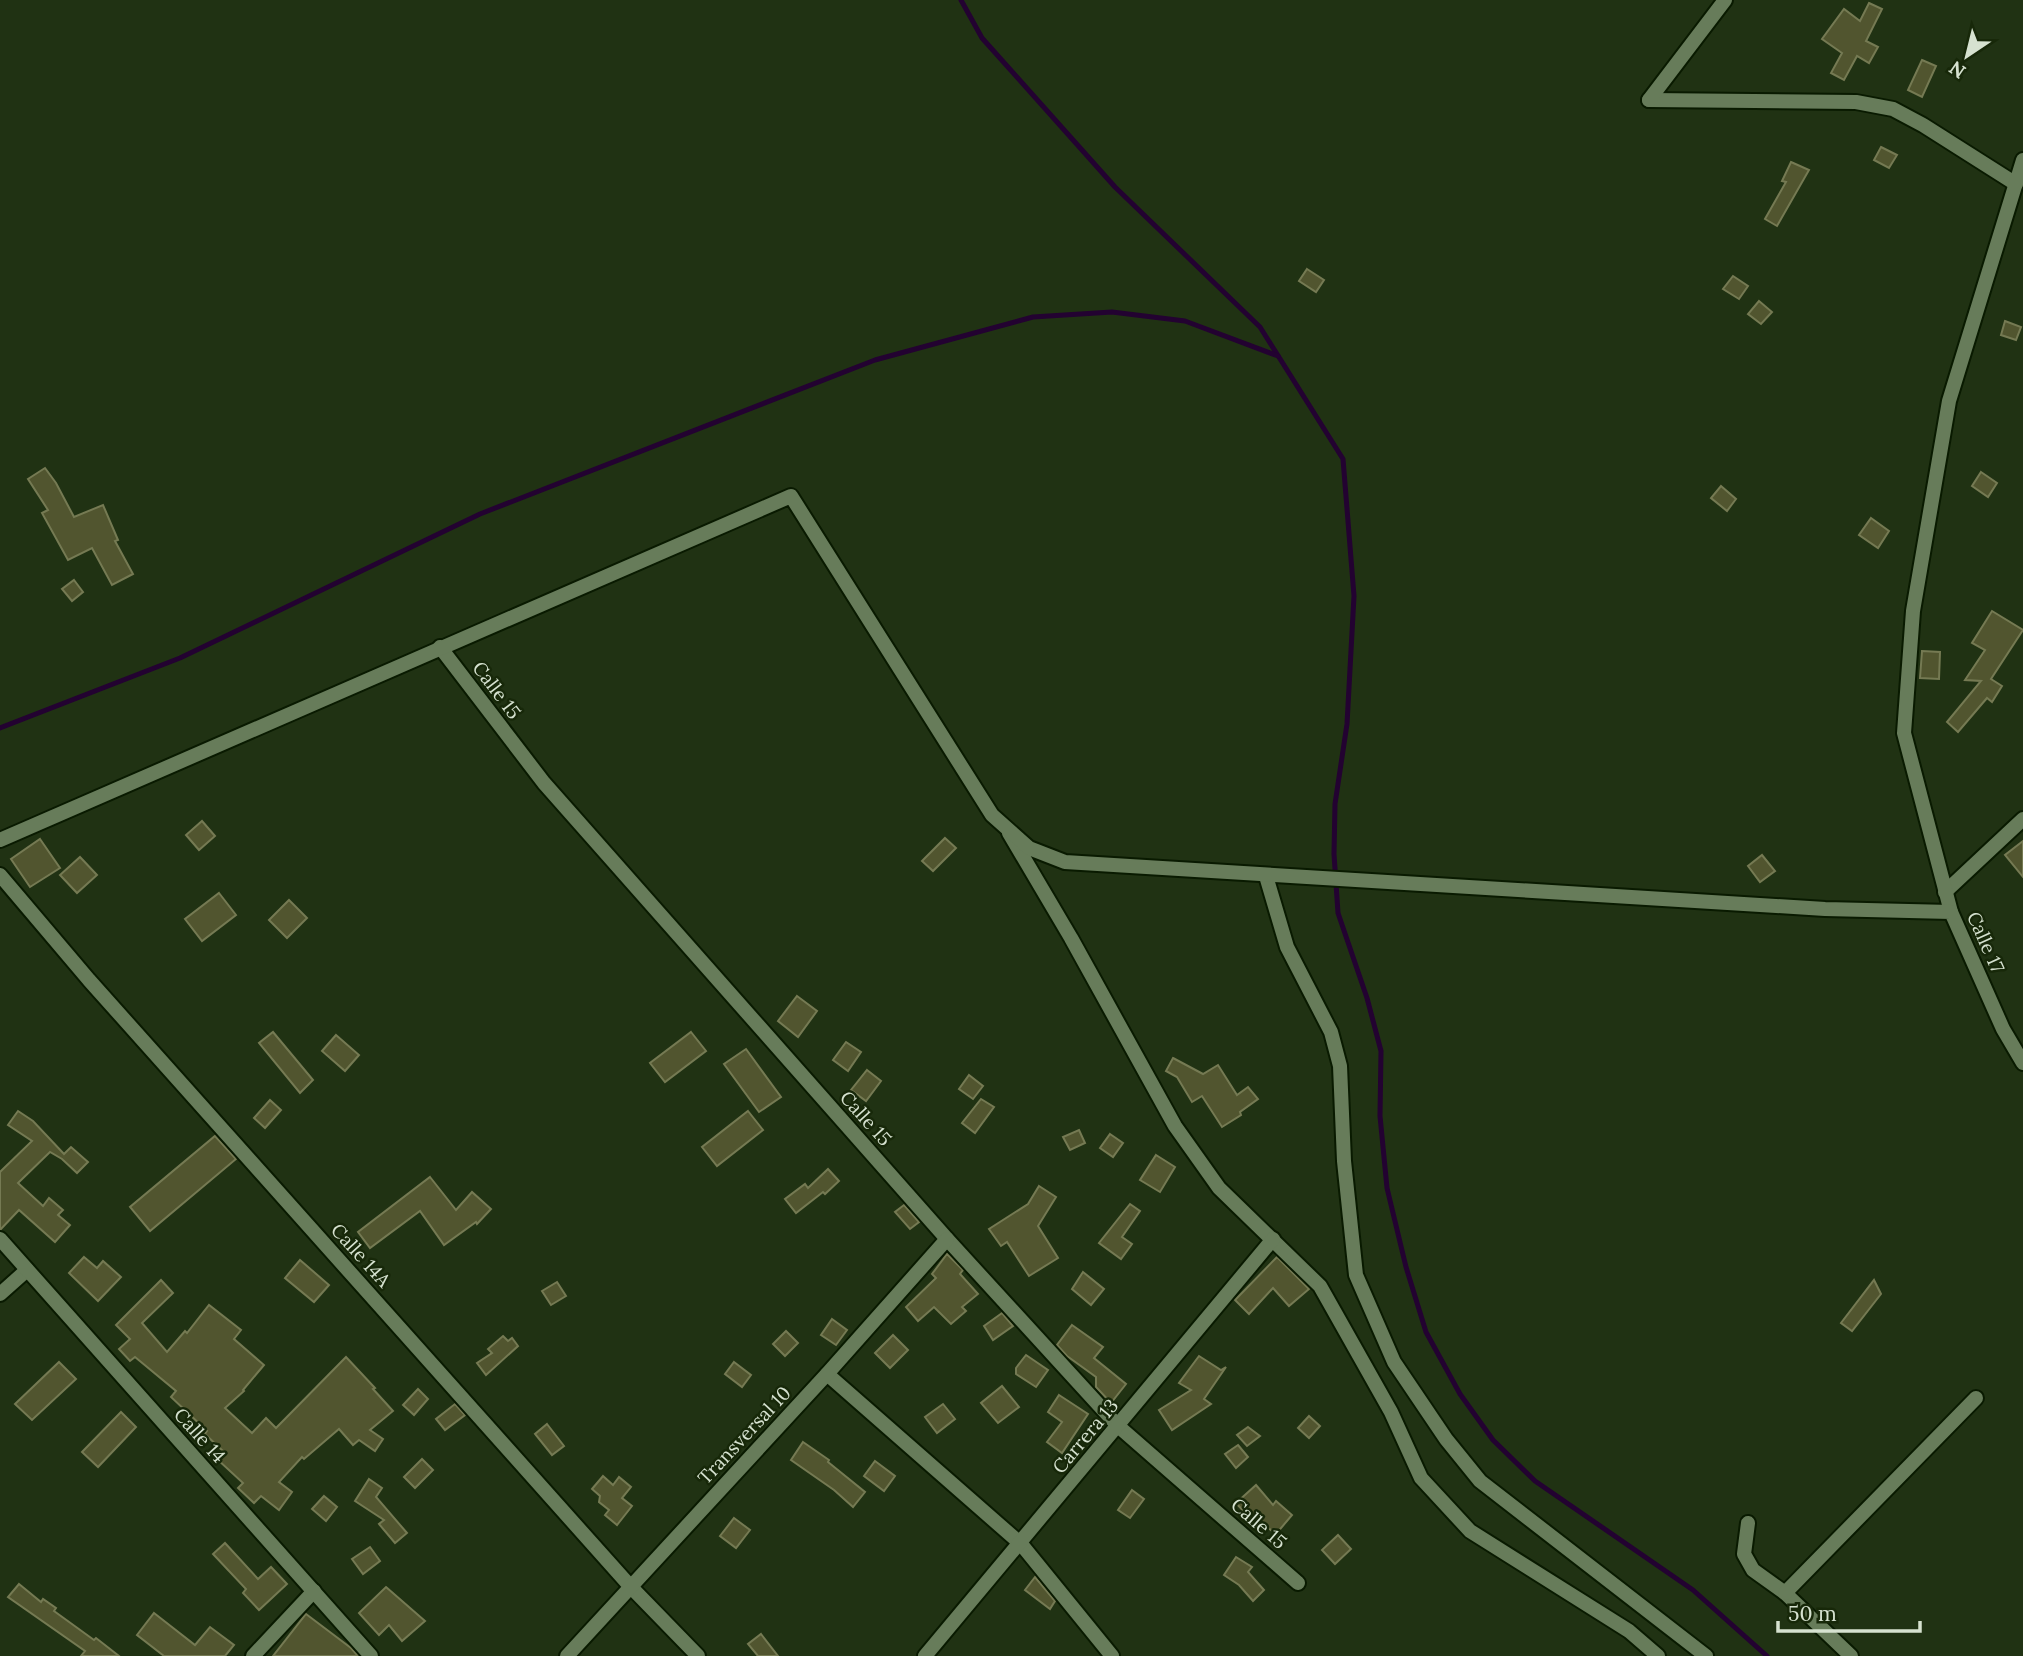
<svg xmlns="http://www.w3.org/2000/svg" width="2023" height="1656" viewBox="0 0 2023 1656" font-family="Lora,serif">
<style>
.lines{fill:none;stroke-linecap:round;stroke-linejoin:round}
.stream{stroke:#230231;stroke-width:5}
.building{fill:#51552f;stroke:#757a53;stroke-width:2}
.minor-casing{stroke:#091a00;stroke-width:18}
.tertiary-casing{stroke:#091a00;stroke-width:18}
.minor{stroke:#677c5a;stroke-width:14}
.tertiary{stroke:#677c5a;stroke-width:14}
.labels{text-anchor:middle;stroke-width:5;stroke-linejoin:round;paint-order:stroke}
.street-label{font-size:19px;fill:#d6e2d0;stroke:#172809}
</style>
<rect width="100%" height="100%" fill="#203213"/>
<g class="lines">
<!-- stream -->
<g class="stream">
<polyline points="961,0 982,38 1115,187 1260,327 1343,459 1354,596 1347,724 1335,804 1334,854 1338,913 1367,998 1381,1051 1380,1116 1387,1188 1406,1267 1426,1332 1460,1394 1493,1440 1535,1481 1693,1590 1767,1656"/>
<polyline points="0,728 180,658 480,514 875,360 1033,317 1112,312 1185,321 1278,356"/>
</g>
</g>
<!-- building -->
<g class="building">
<polygon points="1869,3 1882,9 1866,41 1878,47 1869,63 1857,56 1844,80 1831,73 1842,53 1822,39 1844,9 1860,21"/>
<polygon points="1922,60 1936,66 1922,97 1908,90"/>
<polygon points="1881,147 1897,155 1889,168 1874,160"/>
<polygon points="1791,162 1809,170 1777,226 1765,219 1786,182 1782,181"/>
<polygon points="1307,269 1324,280 1316,292 1299,281"/>
<polygon points="1733,276 1748,286 1739,299 1723,289"/>
<polygon points="1759,301 1772,312 1761,324 1748,314"/>
<polygon points="2005,321 2021,327 2016,340 2001,335"/>
<polygon points="45,468 56,483 74,517 103,505 118,540 115,541 133,574 112,585 92,548 68,560 42,513 48,510 28,479"/>
<polygon points="1981,472 1997,483 1988,497 1972,486"/>
<polygon points="1721,486 1736,499 1727,511 1711,498"/>
<polygon points="1871,518 1889,531 1878,548 1859,535"/>
<polygon points="74,580 83,592 72,601 62,589"/>
<polygon points="1992,611 2023,630 1991,679 2002,686 1992,702 1987,698 1958,732 1947,722 1981,681 1965,680 1985,650 1972,643"/>
<polygon points="1922,651 1940,652 1939,679 1920,678"/>
<polygon points="202,821 215,836 199,850 186,835"/>
<polygon points="945,838 956,848 933,871 922,861"/>
<polygon points="40,839 60,868 30,887 11,859"/>
<polygon points="2023,841 2023,877 2005,855"/>
<polygon points="1762,855 1775,871 1760,882 1748,866"/>
<polygon points="80,857 97,875 77,893 60,875"/>
<polygon points="219,893 236,915 202,941 185,919"/>
<polygon points="289,900 307,918 287,938 269,920"/>
<polygon points="797,996 817,1011 798,1037 778,1021"/>
<polygon points="273,1032 313,1080 300,1093 259,1043"/>
<polygon points="691,1032 706,1051 665,1082 650,1063"/>
<polygon points="336,1035 359,1055 345,1071 322,1051"/>
<polygon points="846,1042 861,1052 848,1071 833,1060"/>
<polygon points="746,1049 781,1097 759,1112 724,1064"/>
<polygon points="1173,1058 1203,1074 1218,1065 1237,1095 1248,1087 1258,1099 1240,1112 1241,1115 1222,1127 1202,1096 1192,1102 1177,1077 1166,1071"/>
<polygon points="867,1070 881,1081 866,1101 851,1090"/>
<polygon points="969,1075 983,1086 973,1099 959,1089"/>
<polygon points="981,1099 994,1107 975,1133 962,1123"/>
<polygon points="270,1100 281,1110 265,1128 254,1118"/>
<polygon points="18,1111 33,1121 64,1154 71,1147 88,1162 77,1173 62,1159 50,1152 18,1183 43,1206 49,1198 63,1210 58,1215 70,1225 55,1242 19,1210 0,1230 0,1172 32,1141 8,1125"/>
<polygon points="748,1111 763,1130 717,1166 702,1147"/>
<polygon points="1079,1130 1085,1143 1070,1150 1063,1137"/>
<polygon points="1110,1134 1123,1143 1113,1157 1100,1148"/>
<polygon points="215,1136 236,1159 150,1231 130,1207"/>
<polygon points="1156,1155 1175,1167 1160,1192 1140,1180"/>
<polygon points="828,1169 839,1181 825,1194 823,1192 796,1213 785,1199 805,1184 808,1188"/>
<polygon points="430,1177 456,1210 472,1192 491,1209 477,1224 476,1222 444,1245 420,1211 370,1248 358,1232"/>
<polygon points="1039,1186 1056,1197 1038,1226 1058,1258 1029,1276 1007,1242 1001,1246 989,1229 1028,1204"/>
<polygon points="1130,1204 1140,1211 1122,1237 1132,1244 1121,1259 1099,1243"/>
<polygon points="904,1205 919,1222 910,1229 895,1212"/>
<polygon points="947,1254 963,1270 960,1274 978,1294 962,1307 966,1311 951,1324 934,1307 918,1321 906,1307 936,1278 932,1274"/>
<polygon points="84,1257 97,1268 103,1261 121,1277 98,1301 69,1273"/>
<polygon points="1277,1257 1309,1289 1289,1306 1273,1288 1249,1314 1235,1300"/>
<polygon points="300,1260 329,1285 314,1302 285,1278"/>
<polygon points="1083,1272 1104,1289 1091,1305 1072,1289"/>
<polygon points="161,1280 173,1293 142,1323 167,1352 185,1331 187,1333 209,1305 241,1330 234,1339 264,1365 243,1390 244,1391 225,1408 252,1433 266,1418 276,1428 346,1357 375,1388 373,1389 393,1411 370,1430 383,1439 375,1451 359,1440 353,1445 339,1429 304,1459 302,1457 279,1482 292,1492 279,1510 261,1496 254,1503 238,1488 243,1483 217,1459 224,1452 205,1434 207,1431 171,1397 176,1391 135,1357 130,1361 119,1349 130,1339 116,1325"/>
<polygon points="1874,1280 1881,1294 1852,1331 1841,1323"/>
<polygon points="557,1282 566,1296 551,1305 542,1291"/>
<polygon points="1002,1313 1013,1326 993,1340 984,1326"/>
<polygon points="832,1319 847,1330 836,1345 821,1335"/>
<polygon points="1072,1325 1103,1347 1094,1358 1126,1384 1111,1403 1096,1387 1096,1377 1067,1356 1057,1345"/>
<polygon points="786,1331 798,1343 785,1356 773,1344"/>
<polygon points="893,1335 908,1350 890,1368 875,1353"/>
<polygon points="503,1336 508,1341 512,1338 518,1346 486,1375 477,1363 492,1353 488,1349"/>
<polygon points="1026,1355 1048,1370 1036,1387 1016,1374 1016,1368"/>
<polygon points="1199,1356 1221,1370 1226,1367 1204,1399 1211,1404 1172,1430 1159,1410 1191,1390 1179,1383"/>
<polygon points="59,1362 76,1379 32,1420 15,1404"/>
<polygon points="734,1362 751,1375 742,1387 725,1374"/>
<polygon points="1002,1386 1019,1407 998,1423 981,1403"/>
<polygon points="418,1389 428,1399 414,1415 403,1405"/>
<polygon points="1059,1395 1088,1414 1062,1453 1047,1442 1062,1422 1048,1412"/>
<polygon points="455,1404 465,1415 445,1430 436,1419"/>
<polygon points="943,1404 955,1419 937,1433 925,1417"/>
<polygon points="121,1412 136,1427 98,1467 82,1452"/>
<polygon points="1309,1416 1320,1426 1309,1438 1298,1428"/>
<polygon points="547,1424 564,1446 552,1455 535,1434"/>
<polygon points="1248,1427 1260,1436 1247,1446 1237,1435"/>
<polygon points="803,1442 829,1460 828,1462 865,1492 853,1507 834,1490 791,1460"/>
<polygon points="1238,1445 1248,1457 1236,1468 1225,1454"/>
<polygon points="422,1459 433,1470 415,1488 404,1477"/>
<polygon points="875,1461 895,1476 884,1491 864,1476"/>
<polygon points="603,1476 613,1485 619,1477 631,1487 622,1498 632,1506 617,1525 605,1515 609,1510 599,1502 600,1496 592,1489"/>
<polygon points="369,1479 382,1488 376,1497 407,1533 395,1543 379,1524 384,1520 355,1501"/>
<polygon points="1256,1485 1273,1505 1276,1501 1292,1515 1276,1534 1249,1513 1247,1515 1236,1503"/>
<polygon points="1132,1490 1144,1499 1130,1518 1118,1510"/>
<polygon points="324,1496 337,1507 326,1521 312,1509"/>
<polygon points="734,1518 750,1530 736,1548 720,1536"/>
<polygon points="1338,1535 1351,1549 1335,1564 1322,1550"/>
<polygon points="225,1543 258,1579 271,1567 287,1584 259,1610 243,1593 246,1589 213,1554"/>
<polygon points="370,1547 380,1561 363,1574 352,1559"/>
<polygon points="1236,1557 1252,1567 1248,1572 1264,1590 1253,1601 1239,1585 1224,1575"/>
<polygon points="1035,1577 1055,1601 1050,1609 1025,1590"/>
<polygon points="19,1584 41,1602 43,1599 56,1608 54,1611 94,1640 96,1638 119,1656 81,1656 85,1651 8,1597"/>
<polygon points="386,1587 425,1621 402,1641 389,1625 379,1635 359,1613"/>
<polygon points="154,1613 195,1645 210,1627 234,1645 225,1656 164,1656 137,1635"/>
<polygon points="306,1614 351,1648 358,1656 273,1656"/>
<polygon points="761,1634 778,1656 758,1656 748,1644"/>
</g>
<g class="lines">
<defs>
<g id="minor">
<polyline points="1649,100 1856,102 1893,109 1923,125 2016,184"/>
<polyline points="1649,100 1725,0"/>
<polyline points="440,647 544,783 947,1239 1118,1426 1298,1583"/>
<polyline points="1009,833 1071,938 1175,1126 1219,1188 1320,1286 1391,1412 1421,1478 1470,1531 1629,1631 1658,1656"/>
<polyline points="0,875 89,980 630,1586 698,1656"/>
<polyline points="1266,876 1287,947 1331,1032 1340,1066 1344,1161 1356,1275 1394,1362 1446,1439 1480,1481 1706,1656"/>
<polyline points="1945,892 2023,819"/>
<polyline points="1951,912 1904,733 1913,611 1949,401 2023,160"/>
<polyline points="0,1294 27,1270"/>
<polyline points="827,1374 1021,1544 1112,1656"/>
<polyline points="1748,1523 1744,1554 1753,1570 1785,1593 1851,1656"/>
<polyline points="1785,1593 1976,1398"/>
<polyline points="253,1656 314,1591"/>
<polyline points="567,1656 827,1374 947,1239"/>
<polyline points="925,1656 1273,1239"/>
</g>
<g id="tertiary">
<polyline points="0,840 791,496 992,815 1029,848 1065,862 1825,909 1951,912 2003,1029 2023,1063"/>
<polyline points="0,1239 371,1656"/>
</g>
</defs>
<!-- minor casing -->
<use href="#minor" class="minor-casing"/>
<!-- tertiary casing -->
<use href="#tertiary" class="tertiary-casing"/>
<!-- minor -->
<use href="#minor" class="minor"/>
<!-- tertiary -->
<use href="#tertiary" class="tertiary"/>
</g>
<g class="labels">
<!-- street labels -->
<g class="street-label">
<text transform="translate(497 690) rotate(53)" y="7">Calle 15</text>
<text transform="translate(1986 942) rotate(66)" y="7">Calle 17</text>
<text transform="translate(866 1118) rotate(48)" y="7">Calle 15</text>
<text transform="translate(361 1255) rotate(48)" y="7">Calle 14A</text>
<text transform="translate(200 1435) rotate(48)" y="7">Calle 14</text>
<text transform="translate(744 1435) rotate(-47)" y="7">Transversal 10</text>
<text transform="translate(1085 1436) rotate(-50)" y="7">Carrera 13</text>
<text transform="translate(1259 1523) rotate(41)" y="7">Calle 15</text>
</g>
</g>
<!-- north arrow -->
<g transform="translate(1967 56) rotate(215)" stroke="#172809" stroke-width="5" paint-order="stroke">
<path d="M0-5L12 26L0 18L-12 26Z" fill="#d6e2d0"/>
<text y="-10" font-size="19" font-weight="bold" text-anchor="middle" fill="#d6e2d0">N</text>
</g>
<!-- scale -->
<path d="M1778 1621v10h142v-10" fill="none" stroke="#d6e2d0" stroke-width="3.5"/>
<text x="1788" y="1621" font-size="21" fill="#d6e2d0" stroke="#172809" stroke-width="5" paint-order="stroke">50 m</text>
</svg>
